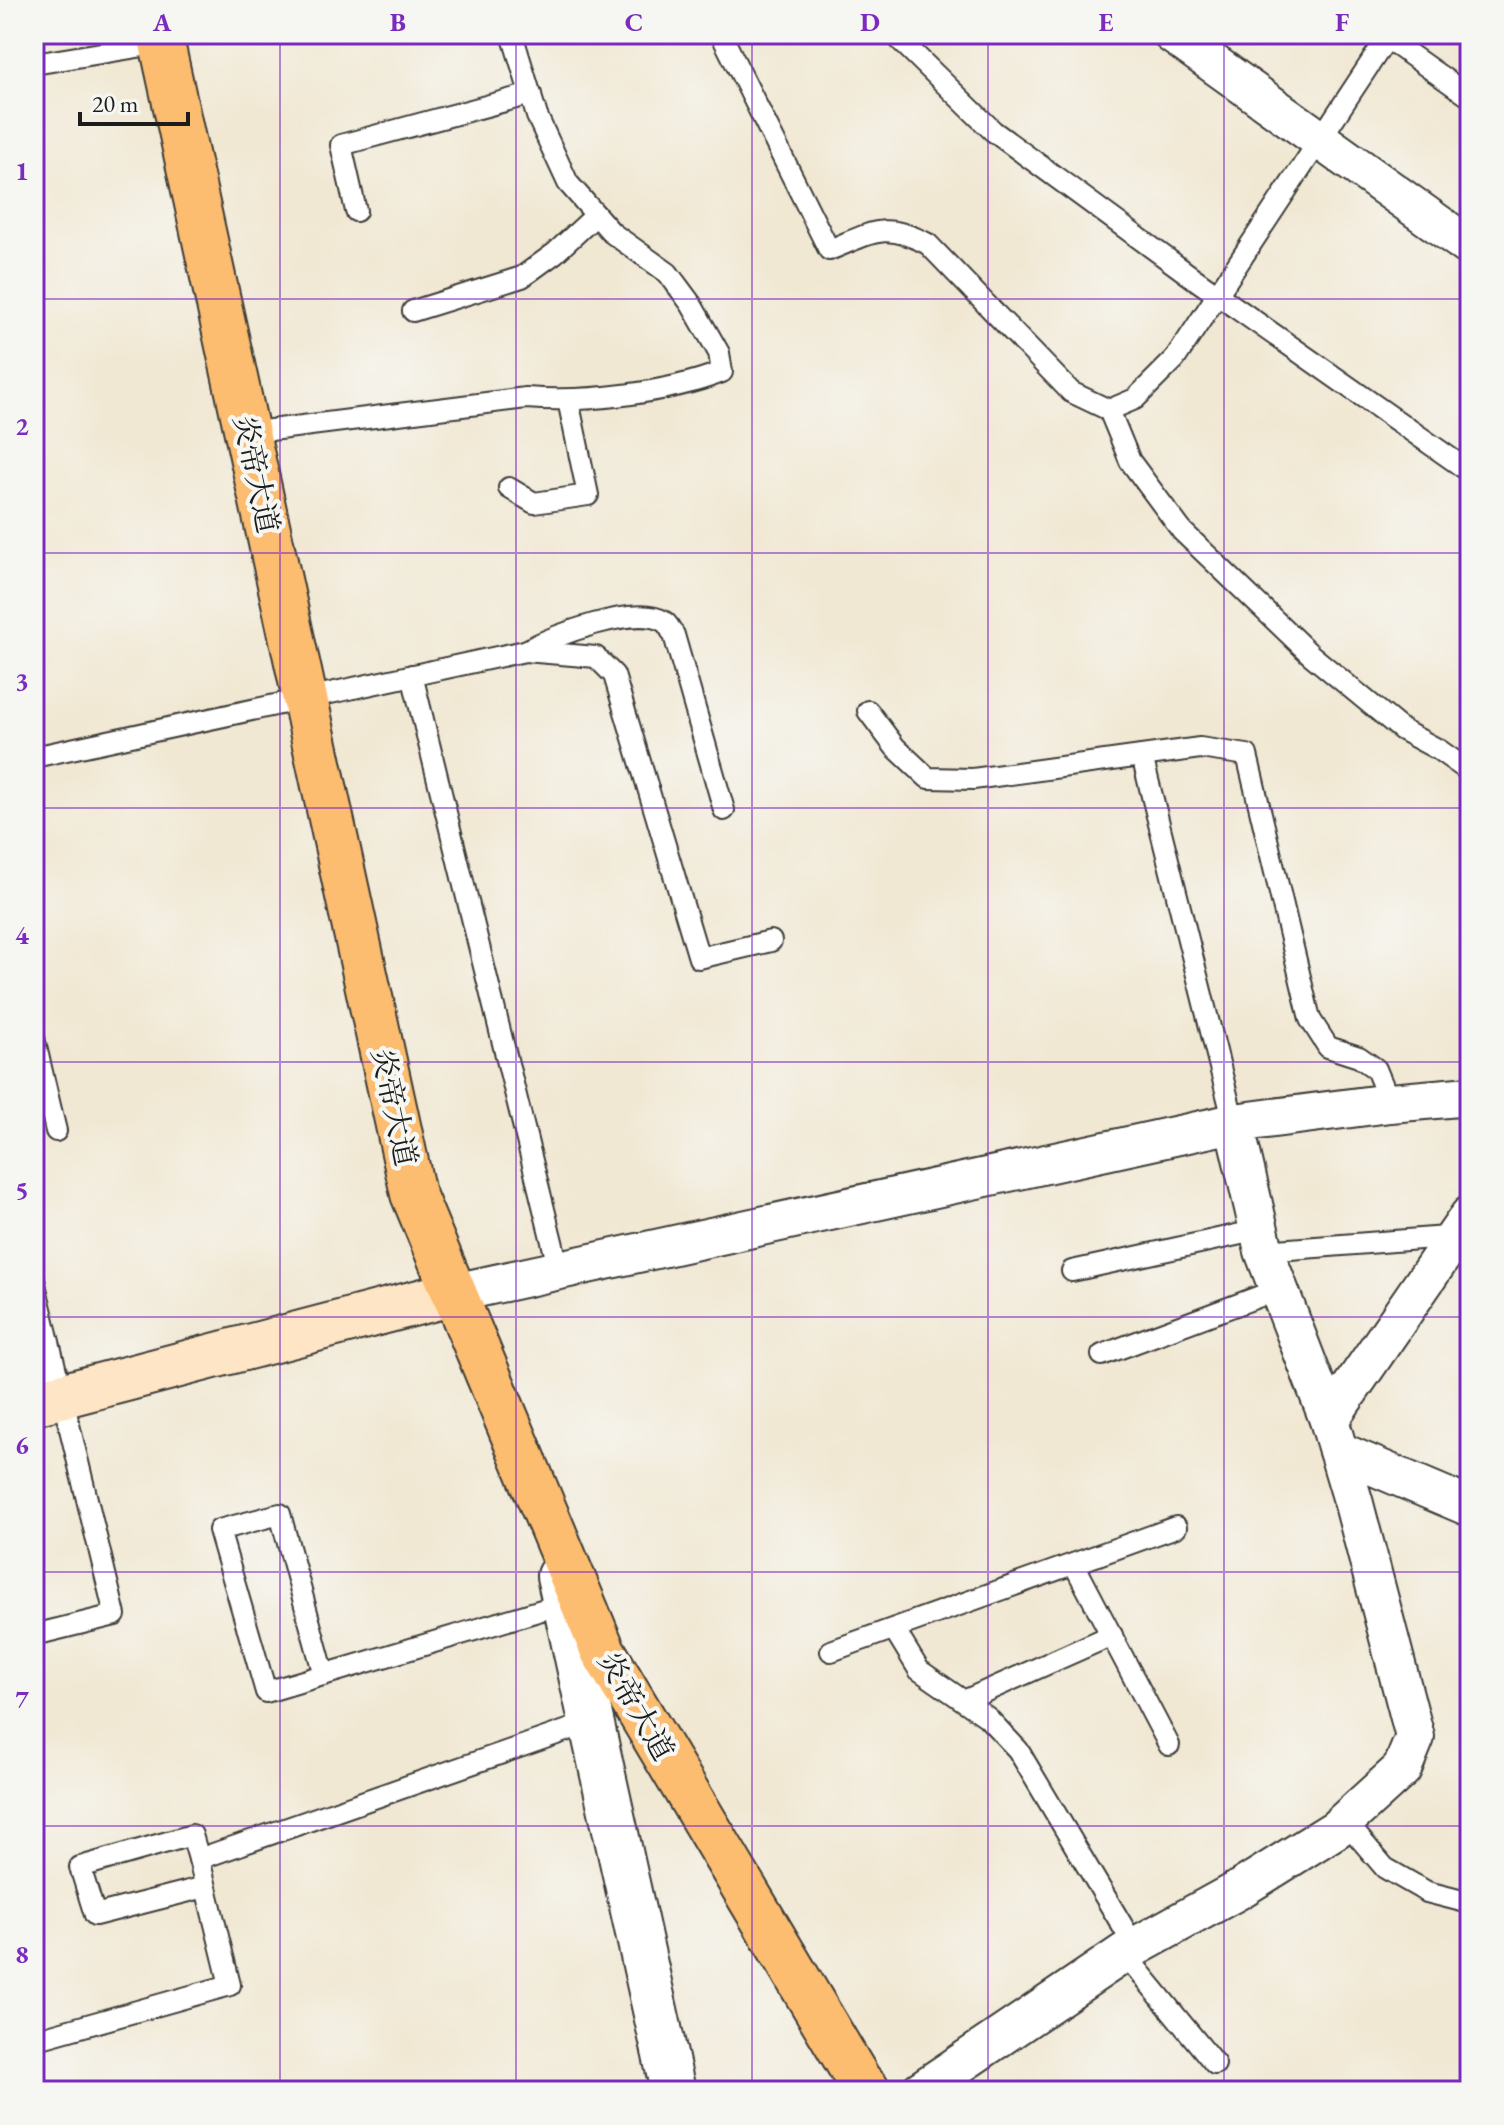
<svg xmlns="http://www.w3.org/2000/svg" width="1504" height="2125" viewBox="0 0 1504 2125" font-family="'EB Garamond','Noto Serif SC',serif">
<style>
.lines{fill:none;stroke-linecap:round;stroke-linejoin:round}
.service-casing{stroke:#3c3b37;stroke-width:24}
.minor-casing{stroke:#3c3b37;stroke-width:42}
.tertiary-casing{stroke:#3c3b37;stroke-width:48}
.secondary-casing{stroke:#3c3b37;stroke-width:48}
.primary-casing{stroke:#3c3b37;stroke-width:48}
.service{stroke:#fff;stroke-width:20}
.minor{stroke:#fff;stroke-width:38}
.tertiary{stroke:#fff;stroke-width:44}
.secondary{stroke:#fee5c5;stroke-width:44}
.primary{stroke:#fcbd6f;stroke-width:44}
.grid{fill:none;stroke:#7b2cbf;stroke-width:2;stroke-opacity:0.55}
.labels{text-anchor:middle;stroke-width:8;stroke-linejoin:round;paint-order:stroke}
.street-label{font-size:30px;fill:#1c1c1c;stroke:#f6f6f2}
.neatline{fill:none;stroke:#7b2cbf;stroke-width:3}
.grid-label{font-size:26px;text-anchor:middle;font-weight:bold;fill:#7b2cbf}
</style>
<rect width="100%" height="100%" fill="#f6f6f2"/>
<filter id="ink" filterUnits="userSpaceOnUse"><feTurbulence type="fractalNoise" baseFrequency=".0125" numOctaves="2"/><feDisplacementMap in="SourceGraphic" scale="16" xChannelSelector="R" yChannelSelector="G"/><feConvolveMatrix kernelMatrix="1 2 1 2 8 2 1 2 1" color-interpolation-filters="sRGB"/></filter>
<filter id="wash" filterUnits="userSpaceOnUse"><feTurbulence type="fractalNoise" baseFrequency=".006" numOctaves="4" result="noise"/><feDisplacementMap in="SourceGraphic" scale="32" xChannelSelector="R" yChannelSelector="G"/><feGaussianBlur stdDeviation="1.8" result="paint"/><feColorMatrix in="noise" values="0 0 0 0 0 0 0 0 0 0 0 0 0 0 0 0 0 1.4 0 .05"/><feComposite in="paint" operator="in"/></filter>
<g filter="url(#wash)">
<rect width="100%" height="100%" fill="#f1e8d3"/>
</g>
<g filter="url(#ink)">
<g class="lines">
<defs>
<g id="service">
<path d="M721,34L829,250C872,233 884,221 928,244L1071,392L1109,410L1135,399L1175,359L1387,38"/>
<polyline points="894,34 993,131 1192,277 1470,472"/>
<polyline points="1381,34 1470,97"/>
<polyline points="34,64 162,43"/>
<polyline points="356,211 341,145 531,94"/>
<polyline points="413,311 522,277 555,253 596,215"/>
<polyline points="1109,410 1130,461 1182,531 1311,655 1402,730 1439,750 1470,772"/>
<path d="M247,433L526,398C584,403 668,393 722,372L719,353L691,304L668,273L612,233L568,183L537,116L512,34"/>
<polyline points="509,488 534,503 588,495 568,400"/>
<polyline points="525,651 596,657 614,675 699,958 771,941"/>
<polyline points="412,675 559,1270"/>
<polyline points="868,711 895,747 928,778 973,779 1200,748 1247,755 1310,1019 1328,1047 1359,1057 1376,1069 1390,1103"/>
<polyline points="1142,756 1234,1123"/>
<path d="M34,757L525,651C553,636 635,604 663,621C668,623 671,631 674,635L724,810"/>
<polyline points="34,1038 56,1131"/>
<polyline points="1264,1251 1459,1236"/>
<polyline points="1072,1271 1259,1230"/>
<polyline points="34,1280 115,1615 34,1635"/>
<polyline points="1102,1355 1279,1289"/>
<polyline points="1074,1564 1169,1745"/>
<polyline points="894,1629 919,1670 987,1717 1018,1750 1135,1947"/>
<polyline points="831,1651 1176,1527"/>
<polyline points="324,1675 280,1514 219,1530 266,1692 565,1603"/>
<polyline points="964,1701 1112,1635"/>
<polyline points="1345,1821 1385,1868 1427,1892 1470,1903"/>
<polyline points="199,1859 192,1835 80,1867 95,1915 205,1887"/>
<polyline points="1124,1953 1215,2064"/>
<polyline points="34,2040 230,1985 199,1859 591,1722"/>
</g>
<g id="minor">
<polyline points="1172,34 1470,247"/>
<polyline points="454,1293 1234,1123 1390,1103 1470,1096"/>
<polyline points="1329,1420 1470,1215"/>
<polyline points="1338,1451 1470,1507"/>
<polyline points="920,2091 1124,1953 1240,1889 1336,1829 1402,1769 1415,1737 1354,1504 1329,1420 1264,1251 1234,1123"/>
</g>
<polyline id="tertiary" points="559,1576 673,2091"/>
<polyline id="secondary" points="34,1403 454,1293"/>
<polyline id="primary" points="160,34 413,1194 603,1651 859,2081 868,2091"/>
</defs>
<!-- service casing -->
<use href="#service" class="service-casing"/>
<!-- minor casing -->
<use href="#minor" class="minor-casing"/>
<!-- tertiary casing -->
<use href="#tertiary" class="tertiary-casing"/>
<!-- secondary casing -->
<use href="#secondary" class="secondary-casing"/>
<!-- primary casing -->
<use href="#primary" class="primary-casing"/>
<!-- service -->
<use href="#service" class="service"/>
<!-- minor -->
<use href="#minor" class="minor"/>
<!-- tertiary -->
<use href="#tertiary" class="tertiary"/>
<!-- secondary -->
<use href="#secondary" class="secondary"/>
<!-- primary -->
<use href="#primary" class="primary"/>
</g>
</g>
<!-- grid -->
<path class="grid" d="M280,34V2091M516,34V2091M752,34V2091M988,34V2091M1224,34V2091M34,299H1470M34,553H1470M34,808H1470M34,1062H1470M34,1317H1470M34,1572H1470M34,1826H1470"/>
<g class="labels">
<!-- street labels -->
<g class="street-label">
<text transform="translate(256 474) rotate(78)" y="10">炎帝大道</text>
<text transform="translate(394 1107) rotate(78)" y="10">炎帝大道</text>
<text transform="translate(636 1706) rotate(60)" y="10">炎帝大道</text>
</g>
</g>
<!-- margin -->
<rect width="1504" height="2125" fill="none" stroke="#f6f6f2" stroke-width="88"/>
<!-- scale -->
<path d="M80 112v12h108v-12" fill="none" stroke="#1c1c1c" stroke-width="4"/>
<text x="92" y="112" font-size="24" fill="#1c1c1c" stroke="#f6f6f2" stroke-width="6" paint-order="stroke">20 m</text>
<rect x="44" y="44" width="1416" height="2037" class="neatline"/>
<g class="grid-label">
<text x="162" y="31">A</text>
<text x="398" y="31">B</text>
<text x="634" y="31">C</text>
<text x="870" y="31">D</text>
<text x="1106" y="31">E</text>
<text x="1342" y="31">F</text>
<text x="22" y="180">1</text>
<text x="22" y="435">2</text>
<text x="22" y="690">3</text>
<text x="22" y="944">4</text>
<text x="22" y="1199">5</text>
<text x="22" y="1454">6</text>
<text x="22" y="1708">7</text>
<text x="22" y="1963">8</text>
</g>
</svg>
